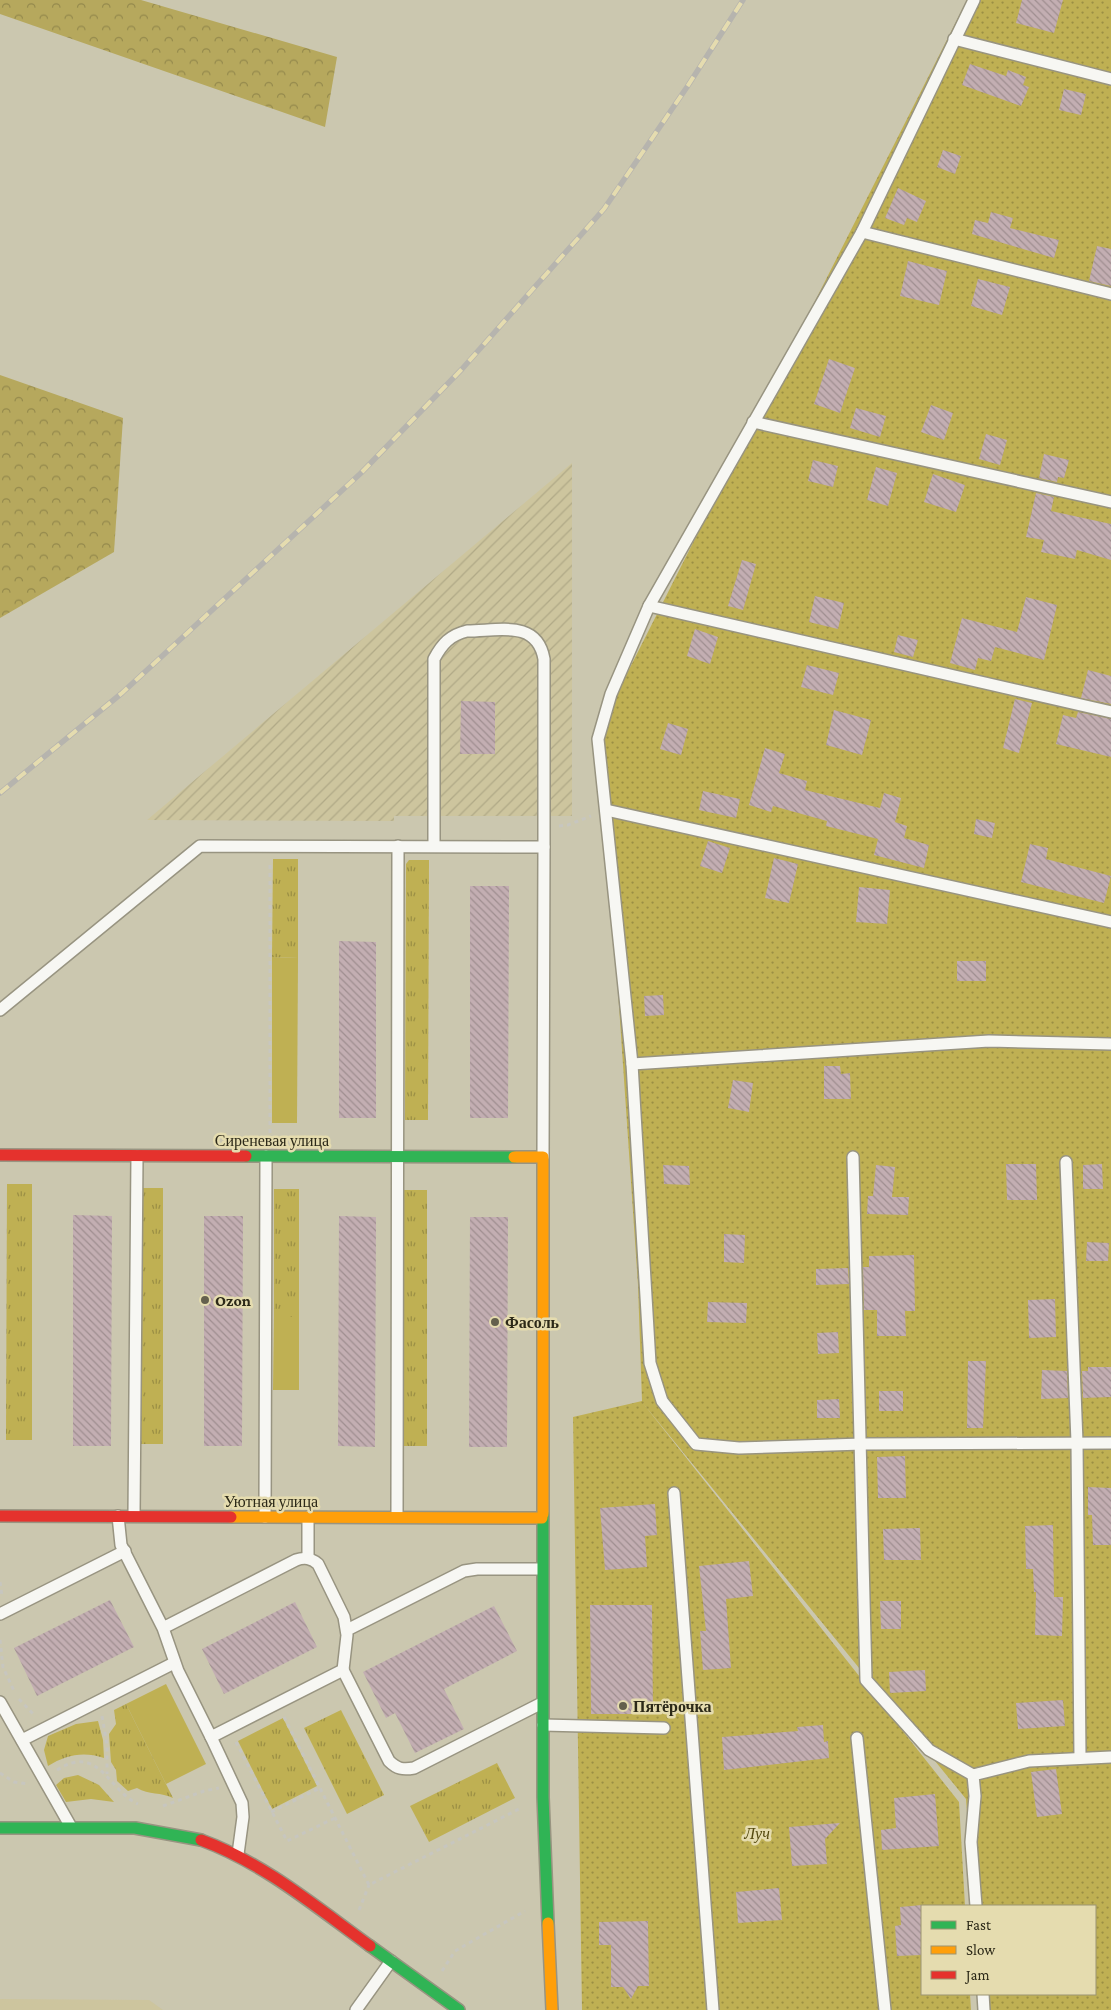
<svg xmlns="http://www.w3.org/2000/svg" width="1111" height="2010" viewBox="0 0 1111 2010" font-family="'Crimson Pro',serif">
<style>
.built{fill:#cdc59e}
.industrial{fill:url(#industrial-furrows)}
.grass{fill:#bfb053}
.forest{fill:url(#forest-crowns)}
.park{fill:url(#park-tufts)}
.garden{fill:url(#garden-dots)}
.building{fill:url(#building-back-hatch)}
.lines{fill:none;stroke-linecap:round;stroke-linejoin:round}
.lane-casing{stroke:#989481;stroke-width:14}
.fast-casing{stroke:#989481;stroke-width:14}
.slow-casing{stroke:#989481;stroke-width:14}
.jam-casing{stroke:#989481;stroke-width:14}
.path{stroke:#c7c6bf;stroke-width:3;stroke-dasharray:4 4;stroke-linecap:butt}
.lane{stroke:#f7f7f3;stroke-width:11}
.fast{stroke:#30b455;stroke-width:11}
.slow{stroke:#ff9f0a;stroke-width:11}
.jam{stroke:#e5322d;stroke-width:11}
.rail-casing{stroke:#b6b4ae;stroke-width:5.5}
.rail{stroke:#e5dcaf;stroke-width:4;stroke-dasharray:11;stroke-linecap:butt}
.poi-dot{fill:#64604d;stroke:#e5dcaf;stroke-width:2}
.labels{text-anchor:middle;stroke-width:5;stroke-linejoin:round;paint-order:stroke}
.street-label{font-size:16px;fill:#2c2918;stroke:#e5dcaf}
.poi-label{font-size:16px;font-weight:bold;fill:#2c2918;stroke:#e5dcaf;text-anchor:start}
.park-label{font-size:16px;font-style:italic;fill:#54490f;stroke:#e5dcaf}
</style>
<defs>
<pattern id="industrial-furrows" width="10" height="10" patternUnits="userSpaceOnUse" patternTransform="scale(1.25)"><rect width="10" height="10" fill="#cdc59e"/><path d="M-1 1l2-2M0 10L10 0M9 11l2-2" fill="none" stroke="#b0a987"/></pattern>
<pattern id="forest-crowns" width="20" height="18" patternUnits="userSpaceOnUse" patternTransform="scale(1.25)"><rect width="20" height="18" fill="#b6a85d"/><path d="M2 6a3 3 0 1 1 6 0M12 15a3 3 0 1 1 6 0" fill="none" stroke="#94894c"/></pattern>
<pattern id="park-tufts" width="24" height="20" patternUnits="userSpaceOnUse" patternTransform="scale(1.25)"><rect width="24" height="20" fill="#bfb053"/><path d="M3 7l-1-3M5 7V3M7 7l1-3M15 17l-1-3M17 17v-4M19 17l1-3" fill="none" stroke="#9b8f44"/></pattern>
<pattern id="garden-dots" width="8" height="8" patternUnits="userSpaceOnUse" patternTransform="scale(1.25)"><rect width="8" height="8" fill="#bfb053"/><path d="M2 2h.1M6 6h.1" fill="none" stroke="#9b8f44" stroke-width="1.8" stroke-linecap="round"/></pattern>
<pattern id="building-back-hatch" width="6" height="6" patternUnits="userSpaceOnUse" patternTransform="scale(1.25)"><rect width="6" height="6" fill="#c3aeb2"/><path d="M-1 5l2 2M0 0l6 6M5-1l2 2" fill="none" stroke="#9f8e90"/></pattern>
</defs>
<rect width="100%" height="100%" fill="#cbc7af"/>
<!-- built -->
<polygon class="built" points="0,1999 149,2000 163,2010 0,2010"/>
<!-- industrial -->
<polygon class="industrial" points="572,463 572,816 394,816 394,821 147,820"/>
<!-- grass -->
<g class="grass">
<polygon points="272,957 298,958 297,1123 272,1123"/>
<polygon points="274,1317 299,1317 299,1390 273,1390"/>
<polygon points="166,1684 206,1764 166,1784 126,1704"/>
</g>
<!-- forest -->
<g class="forest">
<polygon points="0,0 141,0 337,57 325,127 0,14"/>
<polygon points="0,375 123,418 114,552 0,618"/>
</g>
<!-- park -->
<g class="park">
<polygon points="273,859 298,859 298,958 272,957"/>
<polygon points="409,860 429,860 428,1120 405,1120 406,864"/>
<polygon points="7,1184 32,1184 32,1440 6,1440"/>
<polygon points="141,1188 163,1188 163,1444 140,1444"/>
<rect x="274" y="1189" width="25" height="128"/>
<rect x="402" y="1190" width="25" height="256"/>
<path d="M126,1704L173,1798C161,1792 149,1795 137,1788L128,1791L117,1781L116,1770L111,1762L109,1734L116,1724L114,1710Z"/>
<polygon points="341,1710 384,1795 347,1814 304,1728"/>
<polygon points="283,1718 317,1786 272,1809 238,1741"/>
<path d="M98,1721L103,1740L104,1758C83,1751 66,1755 48,1766L44,1750L48,1736L76,1724Z"/>
<polygon points="497,1763 515,1798 429,1842 410,1806"/>
<polygon points="78,1775 99,1785 114,1802 91,1799 66,1802 56,1785 64,1778"/>
</g>
<!-- garden -->
<polygon class="garden" points="967,0 1111,0 1111,2010 981,2010 979,1994 1095,1994 1095,1906 974,1906 966,1799 642,1402 959,1802 965,1906 922,1906 922,1994 970,1994 971,2010 582,2010 573,1417 642,1401 638,1285 600,727"/>
<!-- building -->
<g class="building">
<polygon points="1022,0 1063,0 1054,33 1016,23"/>
<polygon points="970,64 1006,76 1008,70 1026,77 1023,85 1029,87 1021,106 962,85"/>
<polygon points="1064,89 1086,94 1081,115 1059,110"/>
<polygon points="943,150 961,156 955,174 937,167"/>
<polygon points="898,188 926,201 917,222 907,218 904,225 885,218"/>
<polygon points="991,212 1013,218 1010,228 1059,240 1054,258 972,234 975,220 988,223"/>
<polygon points="1097,246 1111,249 1111,286 1089,281"/>
<polygon points="908,261 947,271 939,305 900,296"/>
<polygon points="978,279 1010,287 1002,315 971,306"/>
<polygon points="829,359 855,368 840,413 814,404"/>
<polygon points="931,405 953,413 944,440 921,432"/>
<polygon points="856,408 886,416 880,437 850,428"/>
<polygon points="986,434 1007,440 1000,465 979,459"/>
<polygon points="1044,454 1069,460 1064,478 1058,477 1057,482 1039,478"/>
<polygon points="813,460 838,466 833,487 808,481"/>
<polygon points="876,467 897,473 888,506 867,500"/>
<polygon points="933,474 965,485 956,512 924,502"/>
<polygon points="1036,493 1054,497 1051,511 1111,524 1111,560 1077,550 1075,559 1041,552 1044,540 1026,537"/>
<polygon points="742,560 756,564 743,610 728,606"/>
<polygon points="815,596 844,603 838,629 809,622"/>
<polygon points="1026,597 1057,605 1044,660 995,647 991,661 978,658 975,670 950,663 962,618 1017,632"/>
<polygon points="695,629 718,637 710,664 687,656"/>
<polygon points="898,635 918,640 913,657 894,652"/>
<polygon points="807,665 839,673 833,695 801,687"/>
<polygon points="1088,670 1111,676 1111,704 1081,698"/>
<polygon points="1015,699 1032,703 1019,753 1003,748"/>
<polygon points="461,701 495,702 495,754 460,754"/>
<polygon points="834,710 871,720 862,755 826,745"/>
<polygon points="1078,712 1111,719 1111,757 1056,744 1063,715 1076,718"/>
<polygon points="668,723 688,729 681,755 660,749"/>
<polygon points="765,748 785,754 779,773 807,781 805,790 880,808 884,793 901,798 895,822 907,826 904,838 929,845 924,868 874,855 878,839 826,826 827,821 773,806 771,812 749,805"/>
<polygon points="703,791 740,799 736,818 699,810"/>
<polygon points="976,819 995,823 992,838 974,834"/>
<polygon points="708,841 730,848 722,873 700,866"/>
<polygon points="1030,844 1048,848 1046,859 1111,876 1104,903 1021,882"/>
<polygon points="774,858 798,864 789,903 765,898"/>
<polygon points="470,886 509,886 508,1118 470,1118"/>
<polygon points="859,887 890,890 887,924 856,922"/>
<polygon points="339,941 376,942 376,1118 339,1118"/>
<rect x="957" y="961" width="29" height="20"/>
<polygon points="663,995 664,1015 645,1016 644,996"/>
<polygon points="824,1066 840,1066 841,1074 850,1073 851,1099 824,1099"/>
<polygon points="733,1080 753,1083 749,1112 728,1108"/>
<polygon points="1006,1164 1036,1164 1037,1200 1007,1200"/>
<polygon points="1102,1164 1103,1189 1083,1189 1083,1165"/>
<polygon points="663,1165 689,1166 690,1185 664,1184"/>
<polygon points="876,1165 895,1167 892,1197 909,1197 908,1215 867,1214 868,1196 873,1196"/>
<polygon points="73,1215 112,1216 111,1446 73,1446"/>
<polygon points="204,1216 243,1216 242,1446 204,1446"/>
<polygon points="339,1216 376,1217 375,1447 338,1446"/>
<polygon points="470,1217 508,1217 507,1447 469,1447"/>
<polygon points="724,1234 745,1235 744,1263 724,1262"/>
<polygon points="1087,1242 1109,1243 1108,1261 1086,1261"/>
<polygon points="914,1255 915,1311 905,1311 906,1336 877,1336 877,1310 864,1310 863,1267 869,1267 869,1256"/>
<polygon points="848,1268 849,1284 816,1285 816,1269"/>
<polygon points="1055,1299 1056,1337 1029,1338 1028,1300"/>
<polygon points="708,1302 747,1303 746,1323 707,1322"/>
<polygon points="838,1332 839,1353 818,1354 817,1333"/>
<polygon points="968,1361 986,1361 983,1428 967,1428"/>
<polygon points="1088,1367 1111,1367 1111,1397 1083,1398 1082,1371 1088,1371"/>
<polygon points="1042,1370 1067,1371 1068,1398 1041,1399"/>
<rect x="879" y="1391" width="24" height="20"/>
<polygon points="839,1399 840,1418 817,1418 817,1400"/>
<polygon points="905,1456 906,1498 878,1498 877,1457"/>
<polygon points="1088,1487 1111,1488 1111,1545 1093,1545 1092,1515 1088,1515"/>
<polygon points="655,1504 657,1535 645,1536 647,1567 605,1570 600,1508"/>
<polygon points="1053,1525 1054,1597 1063,1597 1062,1636 1035,1635 1036,1592 1034,1592 1033,1569 1026,1569 1025,1526"/>
<polygon points="920,1528 921,1560 884,1560 883,1529"/>
<polygon points="749,1561 753,1596 726,1599 731,1668 703,1670 700,1631 706,1631 699,1566"/>
<polygon points="110,1600 134,1647 37,1696 14,1648"/>
<polygon points="880,1601 901,1601 901,1629 881,1629"/>
<polygon points="295,1602 317,1647 224,1694 202,1649"/>
<polygon points="590,1605 652,1605 653,1714 591,1714"/>
<polygon points="494,1606 517,1651 444,1689 464,1729 415,1753 395,1713 386,1718 363,1672"/>
<polygon points="925,1670 926,1691 890,1693 889,1672"/>
<polygon points="1063,1700 1065,1726 1018,1729 1016,1703"/>
<polygon points="823,1725 824,1742 828,1741 829,1758 724,1770 722,1737 798,1731 797,1727"/>
<polygon points="1056,1769 1062,1814 1037,1817 1031,1772"/>
<polygon points="935,1794 939,1846 882,1850 881,1830 896,1828 894,1798"/>
<polygon points="840,1823 825,1839 827,1864 792,1866 789,1827"/>
<polygon points="779,1888 782,1920 738,1923 736,1892"/>
<polygon points="922,1905 922,1955 897,1956 895,1926 901,1925 900,1907"/>
<polygon points="648,1921 649,1986 638,1986 631,1999 623,1987 611,1987 611,1945 599,1945 599,1922"/>
</g>
<g class="lines">
<defs>
<g id="lane">
<polyline points="974,0 862,232 649,606 611,694 598,739 632,1064 650,1363 662,1401 696,1444 739,1448 862,1444 1111,1443"/>
<polyline points="954,39 1111,79"/>
<polyline points="862,232 1111,294"/>
<polyline points="753,422 1111,502"/>
<polyline points="649,606 1111,712"/>
<polyline points="606,810 1111,922"/>
<path d="M434,846V659C442,644 450,635 467,631C498,631 537,619 544,659V847"/>
<polyline points="0,1010 200,846 544,847 543,1157"/>
<polyline points="632,1064 989,1041 1111,1044"/>
<polyline points="853,1157 866,1680 929,1750 973,1775"/>
<polyline points="1066,1162 1077,1442 1080,1757"/>
<polyline points="674,1493 713,2010"/>
<path d="M118,1516L121,1545L163,1628L296,1560C305,1557 311,1558 318,1564L344,1617L347,1635L343,1670L211,1737L178,1671L163,1628"/>
<polyline points="134,1516 137,1156"/>
<polyline points="265,1517 266,1156"/>
<polyline points="397,1517 398,846"/>
<polyline points="308,1558 308,1517"/>
<polyline points="0,1614 125,1551"/>
<polyline points="347,1630 464,1571 477,1569 542,1569"/>
<path d="M343,1670L389,1761C397,1769 403,1770 414,1768L542,1703"/>
<polyline points="0,1702 71,1827"/>
<polyline points="543,1725 664,1728"/>
<polyline points="211,1737 242,1803 243,1817 238,1854"/>
<polyline points="857,1738 885,2010"/>
<polyline points="22,1740 174,1663"/>
<polyline points="976,1906 971,1842 975,1796 973,1775 1029,1761 1111,1757"/>
<polyline points="983,1994 984,2010"/>
<polyline points="356,2010 391,1961"/>
</g>
<g id="fast">
<polyline points="246,1156 514,1157"/>
<polyline points="543,1514 543,1797 548,1923"/>
<polyline points="0,1828 135,1828 201,1840"/>
<polyline points="370,1946 459,2010"/>
</g>
<g id="slow">
<polyline points="514,1157 543,1157 543,1514"/>
<polyline points="231,1517 542,1518"/>
<polyline points="548,1923 552,2010"/>
</g>
<g id="jam">
<polyline points="0,1155 246,1156"/>
<polyline points="0,1516 231,1517"/>
<path d="M201,1840C264,1863 316,1907 370,1946"/>
</g>
</defs>
<!-- lane casing -->
<use href="#lane" class="lane-casing"/>
<!-- fast casing -->
<use href="#fast" class="fast-casing"/>
<!-- slow casing -->
<use href="#slow" class="slow-casing"/>
<!-- jam casing -->
<use href="#jam" class="jam-casing"/>
<!-- path -->
<g class="path">
<polyline points="559,826 568,825 591,816"/>
<polyline points="270,1133 270,862"/>
<polyline points="0,1582 2,1596"/>
<polyline points="0,1640 3,1667 14,1691"/>
<polyline points="19,1699 35,1716"/>
<polyline points="102,1716 107,1745 107,1774"/>
<polyline points="284,1717 369,1885 521,1808"/>
<polyline points="236,1742 287,1841 335,1818"/>
<path d="M57,1770C99,1743 108,1790 138,1804"/>
<polyline points="0,1773 14,1782 29,1784"/>
<polyline points="163,1806 204,1791 219,1788"/>
<polyline points="271,1812 320,1788"/>
<polyline points="359,1910 369,1885"/>
<polyline points="442,1971 455,1951 525,1911"/>
</g>
<!-- lane -->
<use href="#lane" class="lane"/>
<!-- fast -->
<use href="#fast" class="fast"/>
<!-- slow -->
<use href="#slow" class="slow"/>
<!-- jam -->
<use href="#jam" class="jam"/>
<defs>
<polyline id="rail" points="0,793 122,693 361,473 462,369 604,209 687,87 743,0"/>
</defs>
<!-- rail casing -->
<use href="#rail" class="rail-casing"/>
<!-- rail -->
<use href="#rail" class="rail"/>
</g>
<!-- markers -->
<g class="poi-dot">
<circle cx="205" cy="1300" r="5"/>
<circle cx="495" cy="1322" r="5"/>
<circle cx="623" cy="1706" r="5"/>
</g>
<g class="labels">
<!-- street labels -->
<g class="street-label">
<text x="272" y="1146">Сиреневая улица</text>
<text x="271" y="1507">Уютная улица</text>
</g>
<!-- poi labels -->
<g class="poi-label">
<text x="215" y="1306">Ozon</text>
<text x="505" y="1328">Фасоль</text>
<text x="633" y="1712">Пятёрочка</text>
</g>
<!-- park labels -->
<g class="park-label">
<text x="757" y="1839">Луч</text>
</g>
</g>
<!-- legend -->
<rect x="921" y="1905" width="175" height="90" fill="#e5dcaf" stroke="#9b9473"/>
<rect x="931" y="1921" width="25" height="8" fill="#30b455" stroke="#9b9473"/>
<text x="966" y="1930" font-size="15" fill="#2c2918">Fast</text>
<rect x="931" y="1946" width="25" height="8" fill="#ff9f0a" stroke="#9b9473"/>
<text x="966" y="1955" font-size="15" fill="#2c2918">Slow</text>
<rect x="931" y="1971" width="25" height="8" fill="#e5322d" stroke="#9b9473"/>
<text x="966" y="1980" font-size="15" fill="#2c2918">Jam</text>
</svg>
